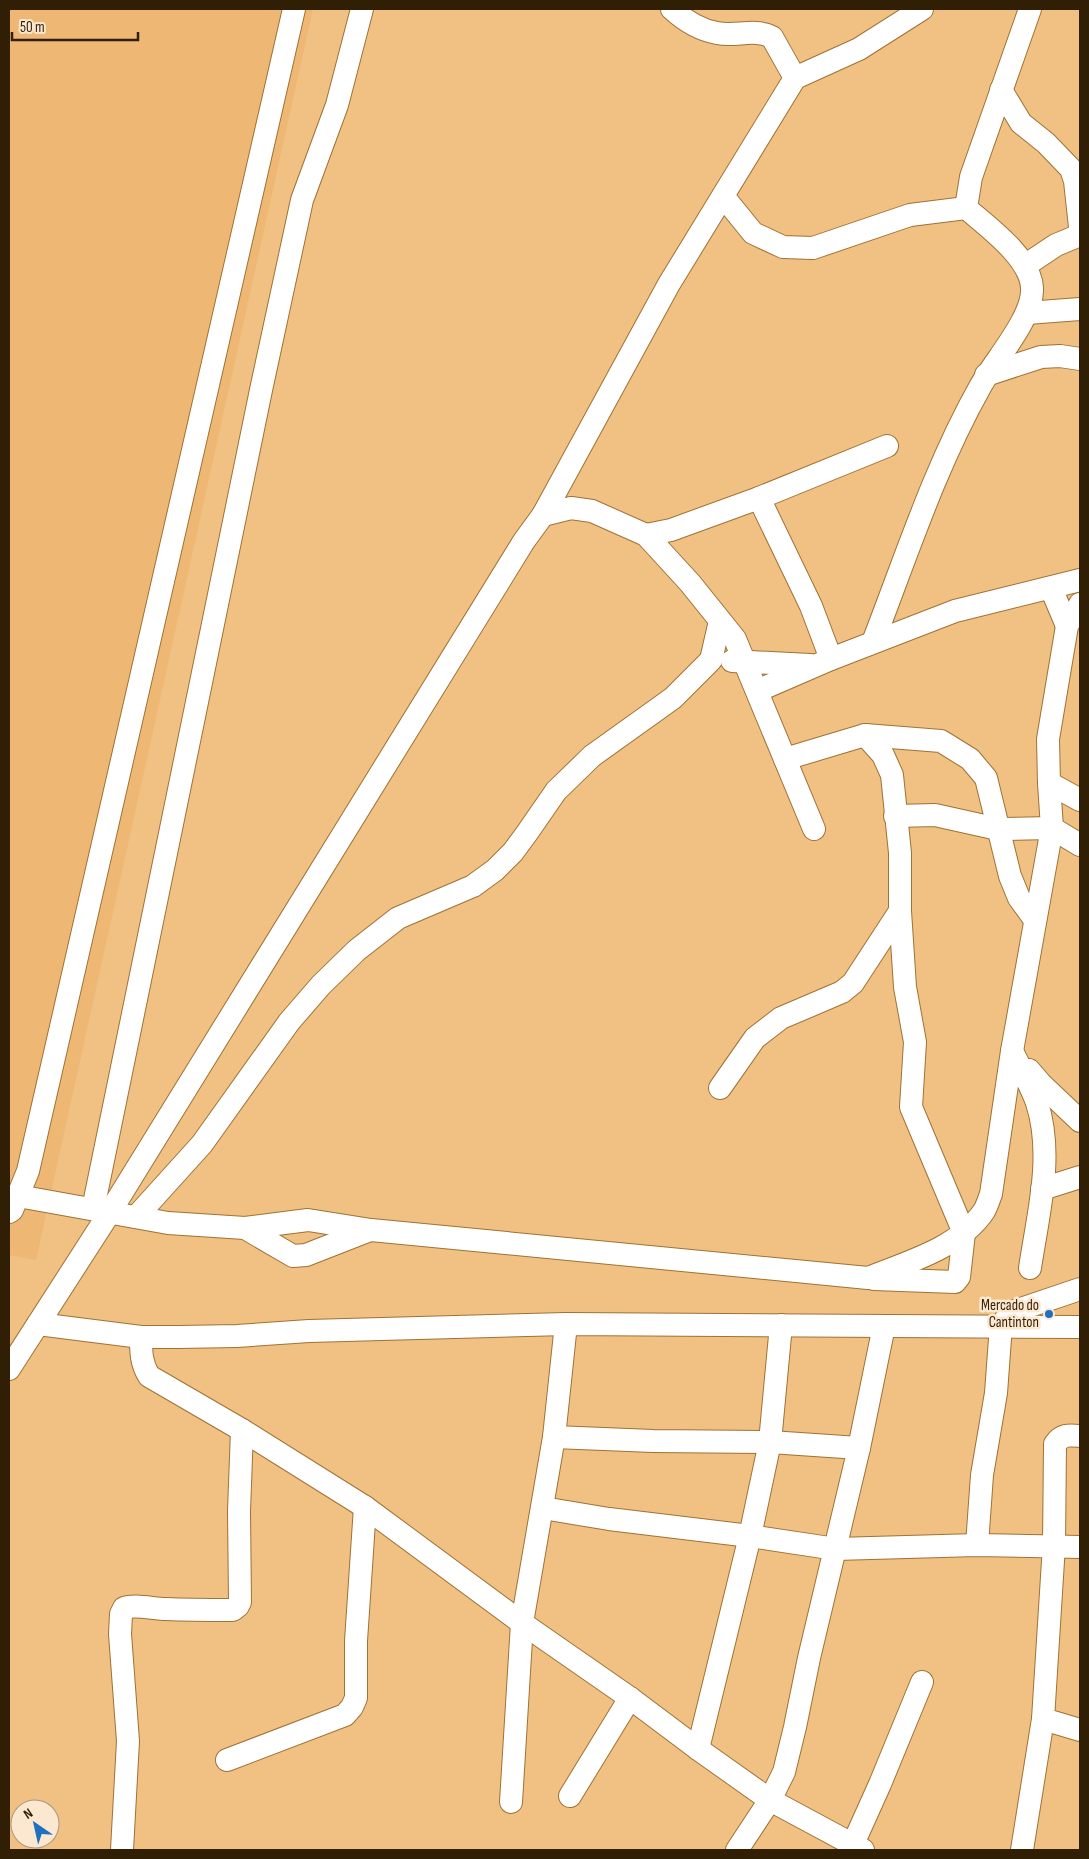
<svg xmlns="http://www.w3.org/2000/svg" width="1089" height="1859" viewBox="0 0 1089 1859" font-family="'Sofia Sans Condensed',sans-serif">
<style>
.built{fill:#eeb874}
.lines{fill:none;stroke-linecap:round;stroke-linejoin:round}
.minor-casing{stroke:#9f7235;stroke-width:24}
.minor{stroke:#fff;stroke-width:22}
.poi-dot{fill:#1f70bf;stroke:#fce7d0;stroke-width:2}
.labels{text-anchor:middle;stroke-width:5;stroke-linejoin:round;paint-order:stroke}
.poi-label{font-size:15px;fill:#311f05;stroke:#fce7d0;text-anchor:end}
</style>
<rect width="100%" height="100%" fill="#f1c083"/>
<!-- built -->
<polygon class="built" points="9,9 313,9 36,1260 9,1255"/>
<g class="lines">
<defs>
<g id="minor">
<path d="M672,9C684,20 700,30 717,33C736,37 754,28 772,37L795,78"/>
<polyline points="1001,90 1021,123 1046,143 1071,169 1075,181 1080,227"/>
<polyline points="723,196 753,233 783,247 813,248 910,215 966,208"/>
<polyline points="1026,265 1056,245 1080,235"/>
<polyline points="1027,313 1080,309"/>
<polyline points="986,375 1041,357 1060,356 1080,359"/>
<polyline points="759,498 811,606 831,659"/>
<polyline points="543,515 571,508 592,511 646,535 690,583 735,639 814,829"/>
<polyline points="646,535 671,530 759,498 887,446"/>
<polyline points="1051,588 1067,626"/>
<path d="M873,642C906,557 935,467 980,387C994,361 1034,317 1032,288C1031,258 987,226 966,208L971,177L1030,9"/>
<polyline points="732,661 810,665"/>
<polyline points="757,691 831,659 955,611 1080,580"/>
<polyline points="865,735 883,755 892,775 900,853 900,911 905,987 915,1042 911,1107 964,1233 959,1277 955,1282 874,1279"/>
<polyline points="785,759 865,735 941,741 970,759 986,778 1010,876 1019,898 1035,920"/>
<polyline points="1049,783 1080,800"/>
<polyline points="895,816 935,815 998,829 1052,828 1080,845"/>
<path d="M1012,1051C1020,1068 1031,1085 1037,1103C1054,1156 1038,1214 1030,1268"/>
<polyline points="1029,1070 1041,1084 1080,1121"/>
<polyline points="720,1088 755,1038 781,1018 842,992 853,983 900,911"/>
<polyline points="1042,1189 1080,1177"/>
<path d="M18,1196L168,1223L245,1228L308,1220L371,1230L868,1278C908,1262 959,1248 984,1211C987,1206 989,1199 991,1194L1012,1051L1052,828L1049,783L1048,739L1067,626L1080,604"/>
<polyline points="93,1209 261,390 302,200 337,105 362,9"/>
<polyline points="9,1212 12,1210 28,1171 294,9"/>
<polyline points="136,1217 202,1144 289,1022 321,985 357,950 398,918 473,886 495,870 513,852 527,833 556,791 592,756 673,698 711,660 720,621"/>
<polyline points="245,1228 293,1256 306,1255 370,1230"/>
<polyline points="38,1324 141,1337 179,1337 237,1336 309,1331 566,1324 1080,1327"/>
<path d="M141,1337C141,1352 141,1363 149,1376L242,1430L365,1507L522,1623L630,1698L698,1749L770,1800L863,1850"/>
<polyline points="9,1369 110,1212 524,541 543,515 669,284 795,78 859,49 922,9"/>
<polyline points="554,1437 653,1441 770,1442 859,1448"/>
<polyline points="543,1508 609,1519 750,1536 836,1549 977,1545 1080,1547"/>
<polyline points="977,1545 982,1475 996,1393 1001,1325 1012,1312 1080,1289"/>
<polyline points="1043,1719 1080,1730"/>
<polyline points="698,1749 750,1536 770,1442 781,1325"/>
<polyline points="227,1760 345,1715 352,1707 356,1698 356,1641 365,1507"/>
<polyline points="570,1796 630,1698"/>
<polyline points="511,1802 522,1623 554,1437 566,1324"/>
<polyline points="853,1844 880,1784 922,1682"/>
<path d="M122,1850L128,1741L120,1634L121,1614L124,1608C135,1604 154,1609 166,1609C188,1610 211,1610 233,1610L238,1606L240,1602L239,1511L242,1430"/>
<polyline points="737,1850 770,1800 784,1772 795,1727 809,1658 859,1448 884,1326"/>
<path d="M1022,1850L1043,1719L1054,1545L1055,1444C1062,1434 1069,1435 1080,1436"/>
</g>
</defs>
<!-- minor casing -->
<use href="#minor" class="minor-casing"/>
<!-- minor -->
<use href="#minor" class="minor"/>
</g>
<!-- markers -->
<circle class="poi-dot" cx="1049" cy="1314" r="5"/>
<g class="labels">
<!-- poi labels -->
<g class="poi-label">
<text x="1039" y="1310">Mercado do<tspan x="1039" dy="17">Cantinton</tspan></text>
</g>
</g>
<!-- border -->
<rect width="1089" height="1859" fill="none" stroke="#311f05" stroke-width="20"/>
<!-- north arrow -->
<g transform="translate(35 1824) rotate(326)"><circle r="24" fill="#fce7d0" stroke="#ab977f"/>
<path d="M0-4L9 19L0 12L-9 19Z" fill="#1f70bf"/>
<text y="-8" font-size="14" font-weight="bold" text-anchor="middle" fill="#311f05">N</text>
</g>
<!-- scale -->
<path d="M12 32v8h126v-8" fill="none" stroke="#311f05" stroke-width="2.5"/>
<text x="20" y="32" font-size="15" fill="#311f05" stroke="#fce7d0" stroke-width="4" paint-order="stroke">50 m</text>
</svg>
